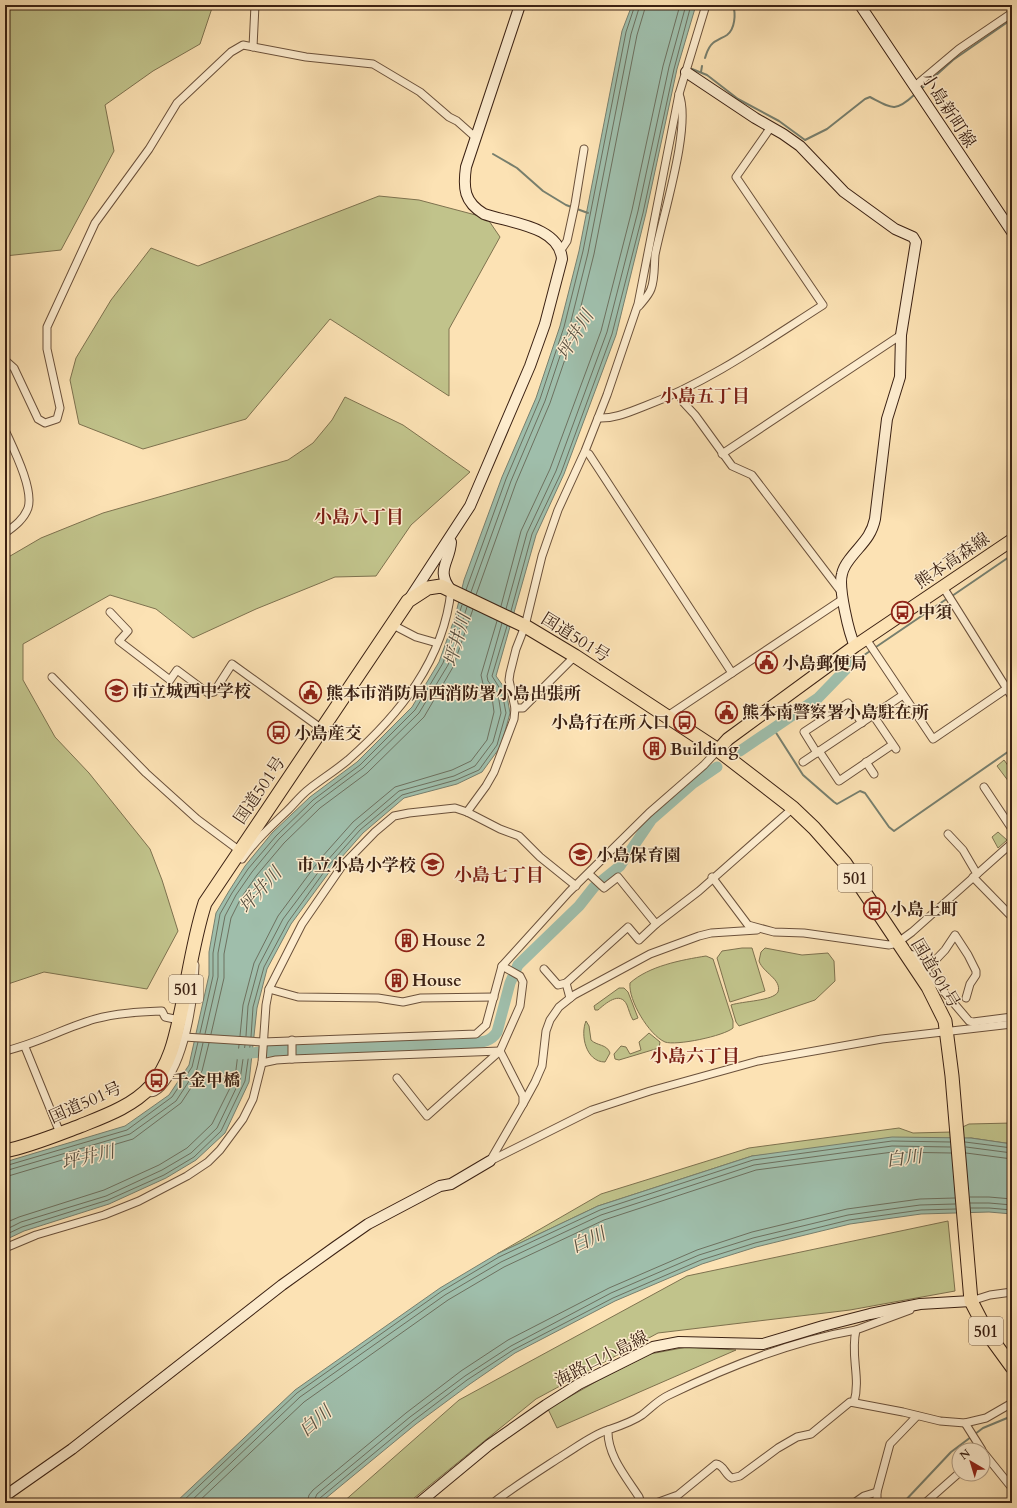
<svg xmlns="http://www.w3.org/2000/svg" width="1017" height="1508" viewBox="0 0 1017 1508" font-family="Cardo,'Noto Serif JP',serif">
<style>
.green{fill:#c1c38b;stroke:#7e724f}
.water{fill:#9fbeab;stroke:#777f6e}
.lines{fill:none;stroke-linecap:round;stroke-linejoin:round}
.shore{stroke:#6d705f;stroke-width:1}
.stream{stroke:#777f6e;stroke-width:2}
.river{stroke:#9fbeab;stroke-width:11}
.street-casing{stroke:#6b513b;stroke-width:9}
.secondary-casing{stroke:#3b2113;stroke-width:12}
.primary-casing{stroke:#3b2113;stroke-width:14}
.highway-casing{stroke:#3b2113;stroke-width:15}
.street{stroke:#fdecce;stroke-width:7}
.secondary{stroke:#fdecce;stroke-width:10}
.primary{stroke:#fce2b4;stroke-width:12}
.highway{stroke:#fce2b4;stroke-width:13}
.labels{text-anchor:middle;stroke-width:3;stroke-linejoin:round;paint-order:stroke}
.shield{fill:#fdecce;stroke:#755e4b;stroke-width:1}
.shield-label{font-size:16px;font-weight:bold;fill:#3b2113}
.street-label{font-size:17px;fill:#3b2113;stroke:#fdecce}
.poi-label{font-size:17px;font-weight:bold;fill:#3b2113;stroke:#fdecce;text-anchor:start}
.water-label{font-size:18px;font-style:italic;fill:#595041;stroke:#fdecce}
.neighbourhood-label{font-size:18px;font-weight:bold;fill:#7a1f14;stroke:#fdecce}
</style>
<rect width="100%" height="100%" fill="#fce2b4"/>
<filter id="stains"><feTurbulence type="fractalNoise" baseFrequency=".005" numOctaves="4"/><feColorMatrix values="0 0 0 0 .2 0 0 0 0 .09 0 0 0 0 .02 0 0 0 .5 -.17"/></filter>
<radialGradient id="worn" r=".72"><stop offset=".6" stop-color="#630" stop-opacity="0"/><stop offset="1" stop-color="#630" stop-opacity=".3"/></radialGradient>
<!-- green -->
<g class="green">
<polygon points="5,5 213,5 200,44 153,71 105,105 114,151 61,250 5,256"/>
<polygon points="379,196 419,200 487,218 500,237 449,329 449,396 330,319 246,419 143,449 79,424 70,380 76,358 111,300 151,248 198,266"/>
<polygon points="345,397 403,425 470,472 411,525 376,576 335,577 256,609 193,638 156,609 110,595 23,644 23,680 55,737 89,773 150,849 162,880 178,931 147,989 44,972 5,985 5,559 41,538 103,513 288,460 313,443 332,420"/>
<polygon points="1004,760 1012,771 1012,786 997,766"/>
<polygon points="998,832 1007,840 998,848 992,837"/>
<polygon points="742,948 752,948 765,991 730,1002 717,958 722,951"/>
<path d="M765,948L802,955L828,953L834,961L835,981L815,1000L739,1026L736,1022L731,1005C743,1001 773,1001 778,992C782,979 763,973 759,961L761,952Z"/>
<path d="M706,956L713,959L733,1021V1028C724,1036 676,1046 665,1042C649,1035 628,1000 630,983C649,966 681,960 706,956Z"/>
<path d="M619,988H624L628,992L638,1018L633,1020C630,1015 629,1010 627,1005C620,990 605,1004 598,1010H595L594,1006Z"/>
<path d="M586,1021L589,1026L591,1040C597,1046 607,1044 610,1053L605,1062C586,1062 580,1035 586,1021Z"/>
<polygon points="649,1033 660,1042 659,1048 619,1060 615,1059 614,1054 621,1046 626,1047 630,1054 641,1050 639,1042"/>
<polygon points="1012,1123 1012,1144 971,1138 752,1156 598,1206 497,1254 601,1194 749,1148 899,1128 913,1133 952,1132 969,1124"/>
<polygon points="948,1221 955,1291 850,1310 658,1333 536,1399 408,1503 342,1503 459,1400 687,1276"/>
<polygon points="687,1347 736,1350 557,1428 548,1409 599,1380 650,1354"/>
</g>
<!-- water -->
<g class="water">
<polygon points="632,5 696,5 677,69 646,213 616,335 564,474 536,535 496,676 506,690 510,713 501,746 482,772 457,784 404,798 363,833 333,867 291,924 267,969 257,1008 249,1082 225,1133 196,1160 166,1178 109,1204 24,1231 5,1240 5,1162 125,1126 169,1095 189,1065 209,975 209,952 216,913 229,891 245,866 272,833 310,797 357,762 412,707 439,662 455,617 464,580 502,477 536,398 560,326 579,251 622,31"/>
<polygon points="892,1137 971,1138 1012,1144 1012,1214 989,1212 921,1214 850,1224 756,1247 702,1264 615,1301 515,1353 470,1384 416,1424 320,1503 175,1503 295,1390 440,1288 497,1254 598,1206 752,1156"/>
</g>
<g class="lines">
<!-- shore -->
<g class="shore">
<polyline points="466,590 506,479 540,399 564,327 583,251 626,32 635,5"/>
<polyline points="471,592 511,481 545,401 569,329 588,253 631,34 640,5"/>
<polyline points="476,595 516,483 550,403 575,330 594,254 637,35 646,5"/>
<polyline points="501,606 521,531 550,469 601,331 632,210 663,66 680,5"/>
<polyline points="506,609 527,533 556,471 607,332 638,211 669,67 686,5"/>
<polyline points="511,611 532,534 561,473 612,334 643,213 674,69 691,5"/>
<polyline points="200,1033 213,976 213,953 220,914 232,893 248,869 276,836 313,800 360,765 415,710 443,663 462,605"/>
<polyline points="205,1034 218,977 218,953 225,916 236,895 252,872 279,839 316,803 363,768 419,713 448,665 467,607"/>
<polyline points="211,1034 224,978 224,954 231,918 241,898 257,875 284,843 320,808 367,773 424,717 453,667 473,609"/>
<polyline points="240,1036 243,1005 254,963 278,916 321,858 353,822 395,787 452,770 471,761 487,740 494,712 492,697 483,684 481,675 497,621"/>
<polyline points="246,1036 248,1006 259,965 283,919 326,862 357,827 399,791 454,776 475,766 493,742 501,713 498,694 488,681 487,676 502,623"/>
<polyline points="251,1037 253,1007 264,967 288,922 329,865 360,830 402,795 456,780 479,770 497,745 506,713 502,692 492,676 507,626"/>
<polyline points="965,1142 1012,1148"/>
<polyline points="966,1147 1012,1153"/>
<polyline points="966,1153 1012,1159"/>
<polyline points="5,1166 127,1130 172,1097 192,1067 198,1042"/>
<polyline points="5,1171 130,1134 176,1101 197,1069 203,1043"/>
<polyline points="5,1177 133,1139 181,1103 202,1071 209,1043"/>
<polyline points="970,1197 989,1197 1012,1199"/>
<polyline points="970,1203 989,1203 1012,1205"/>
<polyline points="971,1208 989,1208 1012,1210"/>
<polyline points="5,1223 19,1217 104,1190 159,1165 187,1148 212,1124 235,1078 239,1045"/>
<polyline points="5,1230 21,1222 106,1196 162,1170 191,1153 217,1128 240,1080 245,1045"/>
<polyline points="5,1235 22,1227 108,1200 164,1175 194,1157 221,1131 245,1081 250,1046"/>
<polyline points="181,1503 297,1393 442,1291 499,1257 600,1210 753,1160 892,1141 950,1142"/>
<polyline points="189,1503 300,1397 445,1295 501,1262 601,1215 754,1165 892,1146 950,1147"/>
<polyline points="197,1503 304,1402 448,1300 504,1267 604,1220 756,1170 893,1152 951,1153"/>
<polyline points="307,1503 309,1495 313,1490 406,1413 461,1371 508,1340 609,1288 697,1250 752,1232 847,1209 920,1199 955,1198"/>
<polyline points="313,1503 317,1494 410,1417 465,1376 511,1346 611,1293 699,1255 753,1238 848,1215 920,1205 955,1204"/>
<polyline points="318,1503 320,1498 413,1421 467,1380 513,1350 613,1298 701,1260 755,1243 849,1220 921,1210 956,1209"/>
</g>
<!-- stream -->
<g class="stream">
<path d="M705,58C707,52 708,47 713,43C717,40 722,38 727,35C735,29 736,14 733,5"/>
<path d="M692,69L707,75L738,99L779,121L805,140L827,129L865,99L870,97C891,108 895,113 914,95"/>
<polyline points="701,72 702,66"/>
<polyline points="922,88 953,60 1012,19"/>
<polyline points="493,154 517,168 543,191 566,205 588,213"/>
<polyline points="952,596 1012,555"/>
<polyline points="851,664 948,598"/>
<polyline points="773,728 803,775 834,802 837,804 860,791 865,793 889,827 894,831 1012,749"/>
<polyline points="903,1503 951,1452 983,1428 1012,1416"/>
</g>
<!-- river -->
<g class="river">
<polyline points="740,751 818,698 851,664"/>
<path d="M239,1054L282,1050H309L468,1043C480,1042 490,1043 497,1032L510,983L518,965L579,906L594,887L620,866L652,819L692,784L717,767"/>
</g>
<defs>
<g id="street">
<polyline points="253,47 255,5"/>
<polyline points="915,86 959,49 1012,13"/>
<polyline points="561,250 567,241 575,204 584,149"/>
<path d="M639,306C643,301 649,295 651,289C655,279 654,266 655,255C662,218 692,126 679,94"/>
<polyline points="5,360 14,368 38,419 45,423 57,419 60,408 47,349 47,327 95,223 149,149 177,103 231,52 243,45 306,57 373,64 420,92 449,117 457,121 475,137"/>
<polyline points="679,393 683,402 695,415 732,466 752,475 842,593"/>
<path d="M598,418C615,419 629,412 645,406C709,382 765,342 823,305L736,177L771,127"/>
<path d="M5,430C13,448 34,489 28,508C24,519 15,526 5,533"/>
<polyline points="589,454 732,673"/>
<polyline points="722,454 901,335"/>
<polyline points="943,587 1012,697"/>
<polyline points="110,612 128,631 119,641 170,680 177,670 208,693 214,692 232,664 322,729"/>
<polyline points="391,624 416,637 437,643"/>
<polyline points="866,639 933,739 1012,685"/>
<polyline points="52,677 146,773 197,819 240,851"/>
<polyline points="515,708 523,708 575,656"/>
<polyline points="873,715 896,749"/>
<polyline points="666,717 843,599"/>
<polyline points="819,751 839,781 892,745"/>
<polyline points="817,753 804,732 848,703 862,723"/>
<polyline points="803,762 903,695"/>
<polyline points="866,762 874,774"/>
<polyline points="984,787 1012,829"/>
<polyline points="467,812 486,786 494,772 514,719 515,708 509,680 510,673 516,649 525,626 542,556 558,510 585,451 607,395 638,304 679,94 706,5"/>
<polyline points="948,834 963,850 977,874"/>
<path d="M242,859C255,841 271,826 288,810C295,803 301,795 309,789C322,779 336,770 348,760C399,715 444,660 451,590"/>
<polyline points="589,874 604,888 618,877 656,924 699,891 793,808"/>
<polyline points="712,877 748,925 774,932 804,933 889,945 897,943 912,932 1012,843"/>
<polyline points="973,877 1012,917"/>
<polyline points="905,954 915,955 934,980 969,1021 973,1022 1012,1017"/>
<polyline points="544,969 558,985 566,983"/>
<polyline points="926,970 945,950 955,935 968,955 976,971 976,975 970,984 966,998"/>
<polyline points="269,989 298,997 378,998 403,1002 421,998 494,997"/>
<polyline points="570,998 566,983 628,927 639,940 656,924"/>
<polyline points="184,1037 263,1042 476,1034 486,1025 502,966 569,892 649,813 704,765 718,750"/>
<polyline points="25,1047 60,1133"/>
<path d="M5,1051C36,1044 64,1028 95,1019C116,1013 140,1012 162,1011L165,1017L179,1020"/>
<polyline points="292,1059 292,1040"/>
<polyline points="262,1063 276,1060 292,1059 500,1051"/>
<polyline points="397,1078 427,1116 500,1051 520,1006 523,982 520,976 502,966"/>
<path d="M145,1091C151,1095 156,1092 161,1087C185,1062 194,1000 195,965"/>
<polyline points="523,1104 535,1082 542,1066 546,1031 550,1020 559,1007 574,995 650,954 699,936 711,933 757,930"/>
<polyline points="490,1161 592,1110 650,1091 758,1061 882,1039 1012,1024"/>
<polyline points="490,1161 523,1104 523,1096 500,1051"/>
<polyline points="5,1248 36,1235 104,1215 139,1201 187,1176 208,1162 220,1150 243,1119 253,1099 262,1063 266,1005 269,989 302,924 342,866 375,832 394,816 409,813 455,808 467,812 500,829 519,836 540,857 576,886"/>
<polyline points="971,1301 990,1295 1012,1292"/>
<path d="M854,1402C861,1377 850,1356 856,1330L910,1310"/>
<polyline points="965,1423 982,1450"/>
<polyline points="983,1452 1012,1488"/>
<path d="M493,1503C515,1486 539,1471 562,1456C577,1447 592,1435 608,1430"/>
<path d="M641,1503L639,1497C626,1477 607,1455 608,1430C620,1426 632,1422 642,1415C651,1408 658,1400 669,1395C727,1367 792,1341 856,1330"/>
<path d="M656,1503L678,1495L716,1464C724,1465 725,1475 732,1478L740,1476L778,1448L797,1437L811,1434L850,1402L903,1412L940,1421L965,1423L986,1418L1012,1403"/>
<polyline points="854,1503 864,1496 877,1492"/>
<polyline points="877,1503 877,1492 890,1444 917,1416"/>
<polyline points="925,1503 959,1473"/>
</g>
<g id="secondary">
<polyline points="860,5 1012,232"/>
<path d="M686,72L755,118L783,134L800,146L844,192L895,229L913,237L916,242L901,335L900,377L887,419L875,519C871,538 860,545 849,560C846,564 843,569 842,574C838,587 849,634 855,646"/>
<path d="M451,590C435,570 450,562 451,542"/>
<path d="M410,598L470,506L530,366L545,324L562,259C559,226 510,223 484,214C464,202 463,188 466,167L520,5"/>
<polyline points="5,1496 72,1449 282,1285 335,1247 368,1224 440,1186 451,1184 490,1161"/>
<polyline points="419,1503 489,1445 546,1405 579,1384 653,1347 679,1342 763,1344 823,1326 870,1314 920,1304 971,1301"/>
</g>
<polyline id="primary" points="718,750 728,739 855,646 1012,540"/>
<path id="highway" d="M5,1151C30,1146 56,1135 80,1126C105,1116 133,1106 151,1086C171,1064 176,1035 182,1007C189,973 194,937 205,903L408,601L428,588L441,586L525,626L575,656L718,750L793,808L814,828L845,863L928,987L945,1021L952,1076L971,1301L988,1334L1012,1367"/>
</defs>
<!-- street casing -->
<use href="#street" class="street-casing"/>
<!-- secondary casing -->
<use href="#secondary" class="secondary-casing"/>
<!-- primary casing -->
<use href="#primary" class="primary-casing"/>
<!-- highway casing -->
<use href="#highway" class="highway-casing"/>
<!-- street -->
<use href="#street" class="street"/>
<!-- secondary -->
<use href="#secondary" class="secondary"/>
<!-- primary -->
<use href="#primary" class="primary"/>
<!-- highway -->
<use href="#highway" class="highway"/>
</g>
<!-- icons -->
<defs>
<symbol id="bus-ring" viewBox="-11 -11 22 22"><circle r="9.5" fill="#fdecce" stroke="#8f2418" stroke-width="1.5"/><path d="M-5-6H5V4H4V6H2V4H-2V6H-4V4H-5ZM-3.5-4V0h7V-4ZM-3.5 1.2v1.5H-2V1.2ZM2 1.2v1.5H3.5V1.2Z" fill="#8f2418"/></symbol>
<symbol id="civic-ring" viewBox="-11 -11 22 22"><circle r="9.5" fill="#fdecce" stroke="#8f2418" stroke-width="1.5"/><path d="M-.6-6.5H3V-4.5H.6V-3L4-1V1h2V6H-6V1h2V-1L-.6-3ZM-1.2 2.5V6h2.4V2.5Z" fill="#8f2418"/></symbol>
<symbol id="school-ring" viewBox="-11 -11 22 22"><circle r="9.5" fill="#fdecce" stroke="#8f2418" stroke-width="1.5"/><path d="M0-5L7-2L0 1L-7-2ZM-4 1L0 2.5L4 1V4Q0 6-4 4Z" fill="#8f2418"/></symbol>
<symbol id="building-ring" viewBox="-11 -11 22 22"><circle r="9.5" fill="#fdecce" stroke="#8f2418" stroke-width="1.5"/><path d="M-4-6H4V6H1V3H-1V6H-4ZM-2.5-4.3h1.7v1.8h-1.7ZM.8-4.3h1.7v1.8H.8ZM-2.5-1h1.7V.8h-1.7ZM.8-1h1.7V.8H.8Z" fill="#8f2418"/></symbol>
</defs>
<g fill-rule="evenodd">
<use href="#bus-ring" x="890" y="600" width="25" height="25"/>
<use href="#civic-ring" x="754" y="650" width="25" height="25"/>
<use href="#school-ring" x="104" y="678" width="25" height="25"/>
<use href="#civic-ring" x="298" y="680" width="25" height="25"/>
<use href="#civic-ring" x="714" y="700" width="25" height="25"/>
<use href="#bus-ring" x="672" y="710" width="25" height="25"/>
<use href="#bus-ring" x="266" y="720" width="25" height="25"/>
<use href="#building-ring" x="642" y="736" width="25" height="25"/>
<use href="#school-ring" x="568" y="842" width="25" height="25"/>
<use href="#school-ring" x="420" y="852" width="25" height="25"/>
<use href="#bus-ring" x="862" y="896" width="25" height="25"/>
<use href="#building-ring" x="394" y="928" width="25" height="25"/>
<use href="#building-ring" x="384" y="968" width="25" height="25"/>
<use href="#bus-ring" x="144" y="1068" width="25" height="25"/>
</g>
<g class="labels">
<!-- shield labels -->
<g class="shield">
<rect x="838" y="864" width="34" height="28" rx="3"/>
<rect x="169" y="975" width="34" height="28" rx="3"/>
<rect x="969" y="1317" width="34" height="28" rx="3"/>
</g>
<g class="shield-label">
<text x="855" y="884">501</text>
<text x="186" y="995">501</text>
<text x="986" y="1337">501</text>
</g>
<!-- street labels -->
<g class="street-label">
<text transform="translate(949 110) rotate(57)" y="6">小島新町線</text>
<text transform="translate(952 560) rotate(-34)" y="6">熊本高森線</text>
<text transform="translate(576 637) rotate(32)" y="6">国道501号</text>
<text transform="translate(259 790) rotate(-56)" y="6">国道501号</text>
<text transform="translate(936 973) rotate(59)" y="6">国道501号</text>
<text transform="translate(85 1102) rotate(-24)" y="6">国道501号</text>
<text transform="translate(601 1358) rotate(-27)" y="6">海路口小島線</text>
</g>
<!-- poi labels -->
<g class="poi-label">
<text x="918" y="618">中須</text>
<text x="782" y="669">小島郵便局</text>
<text x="132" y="697">市立城西中学校</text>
<text x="326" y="699">熊本市消防局西消防署小島出張所</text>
<text x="742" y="718">熊本南警察署小島駐在所</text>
<text x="670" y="728" text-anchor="end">小島行在所入口</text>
<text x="294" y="739">小島産交</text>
<text x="670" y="755">Building</text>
<text x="596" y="861">小島保育園</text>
<text x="416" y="871" text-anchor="end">市立小島小学校</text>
<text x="890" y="915">小島上町</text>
<text x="422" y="946">House 2</text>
<text x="412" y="986">House</text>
<text x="172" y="1086">千金甲橋</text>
</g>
<!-- water labels -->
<g class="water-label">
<text transform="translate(575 335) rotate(-59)" y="6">坪井川</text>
<text transform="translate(457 640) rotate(-74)" y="6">坪井川</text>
<text transform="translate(260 890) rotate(-48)" y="6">坪井川</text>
<text transform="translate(88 1157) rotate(-13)" y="6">坪井川</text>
<text transform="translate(904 1158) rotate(-7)" y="6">白川</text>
<text transform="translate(588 1240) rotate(-25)" y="6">白川</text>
<text transform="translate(315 1421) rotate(-41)" y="6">白川</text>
</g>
<!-- neighbourhood labels -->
<g class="neighbourhood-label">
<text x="705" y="402">小島五丁目</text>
<text x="359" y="523">小島八丁目</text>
<text x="499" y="881">小島七丁目</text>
<text x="695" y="1062">小島六丁目</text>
</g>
</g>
<!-- margin -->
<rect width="1017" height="1508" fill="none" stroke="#fce2b4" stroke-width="20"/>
<rect x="6" y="6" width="1005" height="1496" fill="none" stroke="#3b2113" stroke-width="2"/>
<rect x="10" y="10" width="997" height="1488" fill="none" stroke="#3b2113"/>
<!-- north arrow -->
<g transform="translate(971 1462) rotate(322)"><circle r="19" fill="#fdecce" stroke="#af9b83"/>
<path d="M0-3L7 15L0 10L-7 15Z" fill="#8f2418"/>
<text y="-6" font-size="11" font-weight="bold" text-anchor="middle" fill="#3b2113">N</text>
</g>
<rect width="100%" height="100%" filter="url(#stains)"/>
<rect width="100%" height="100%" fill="url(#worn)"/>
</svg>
